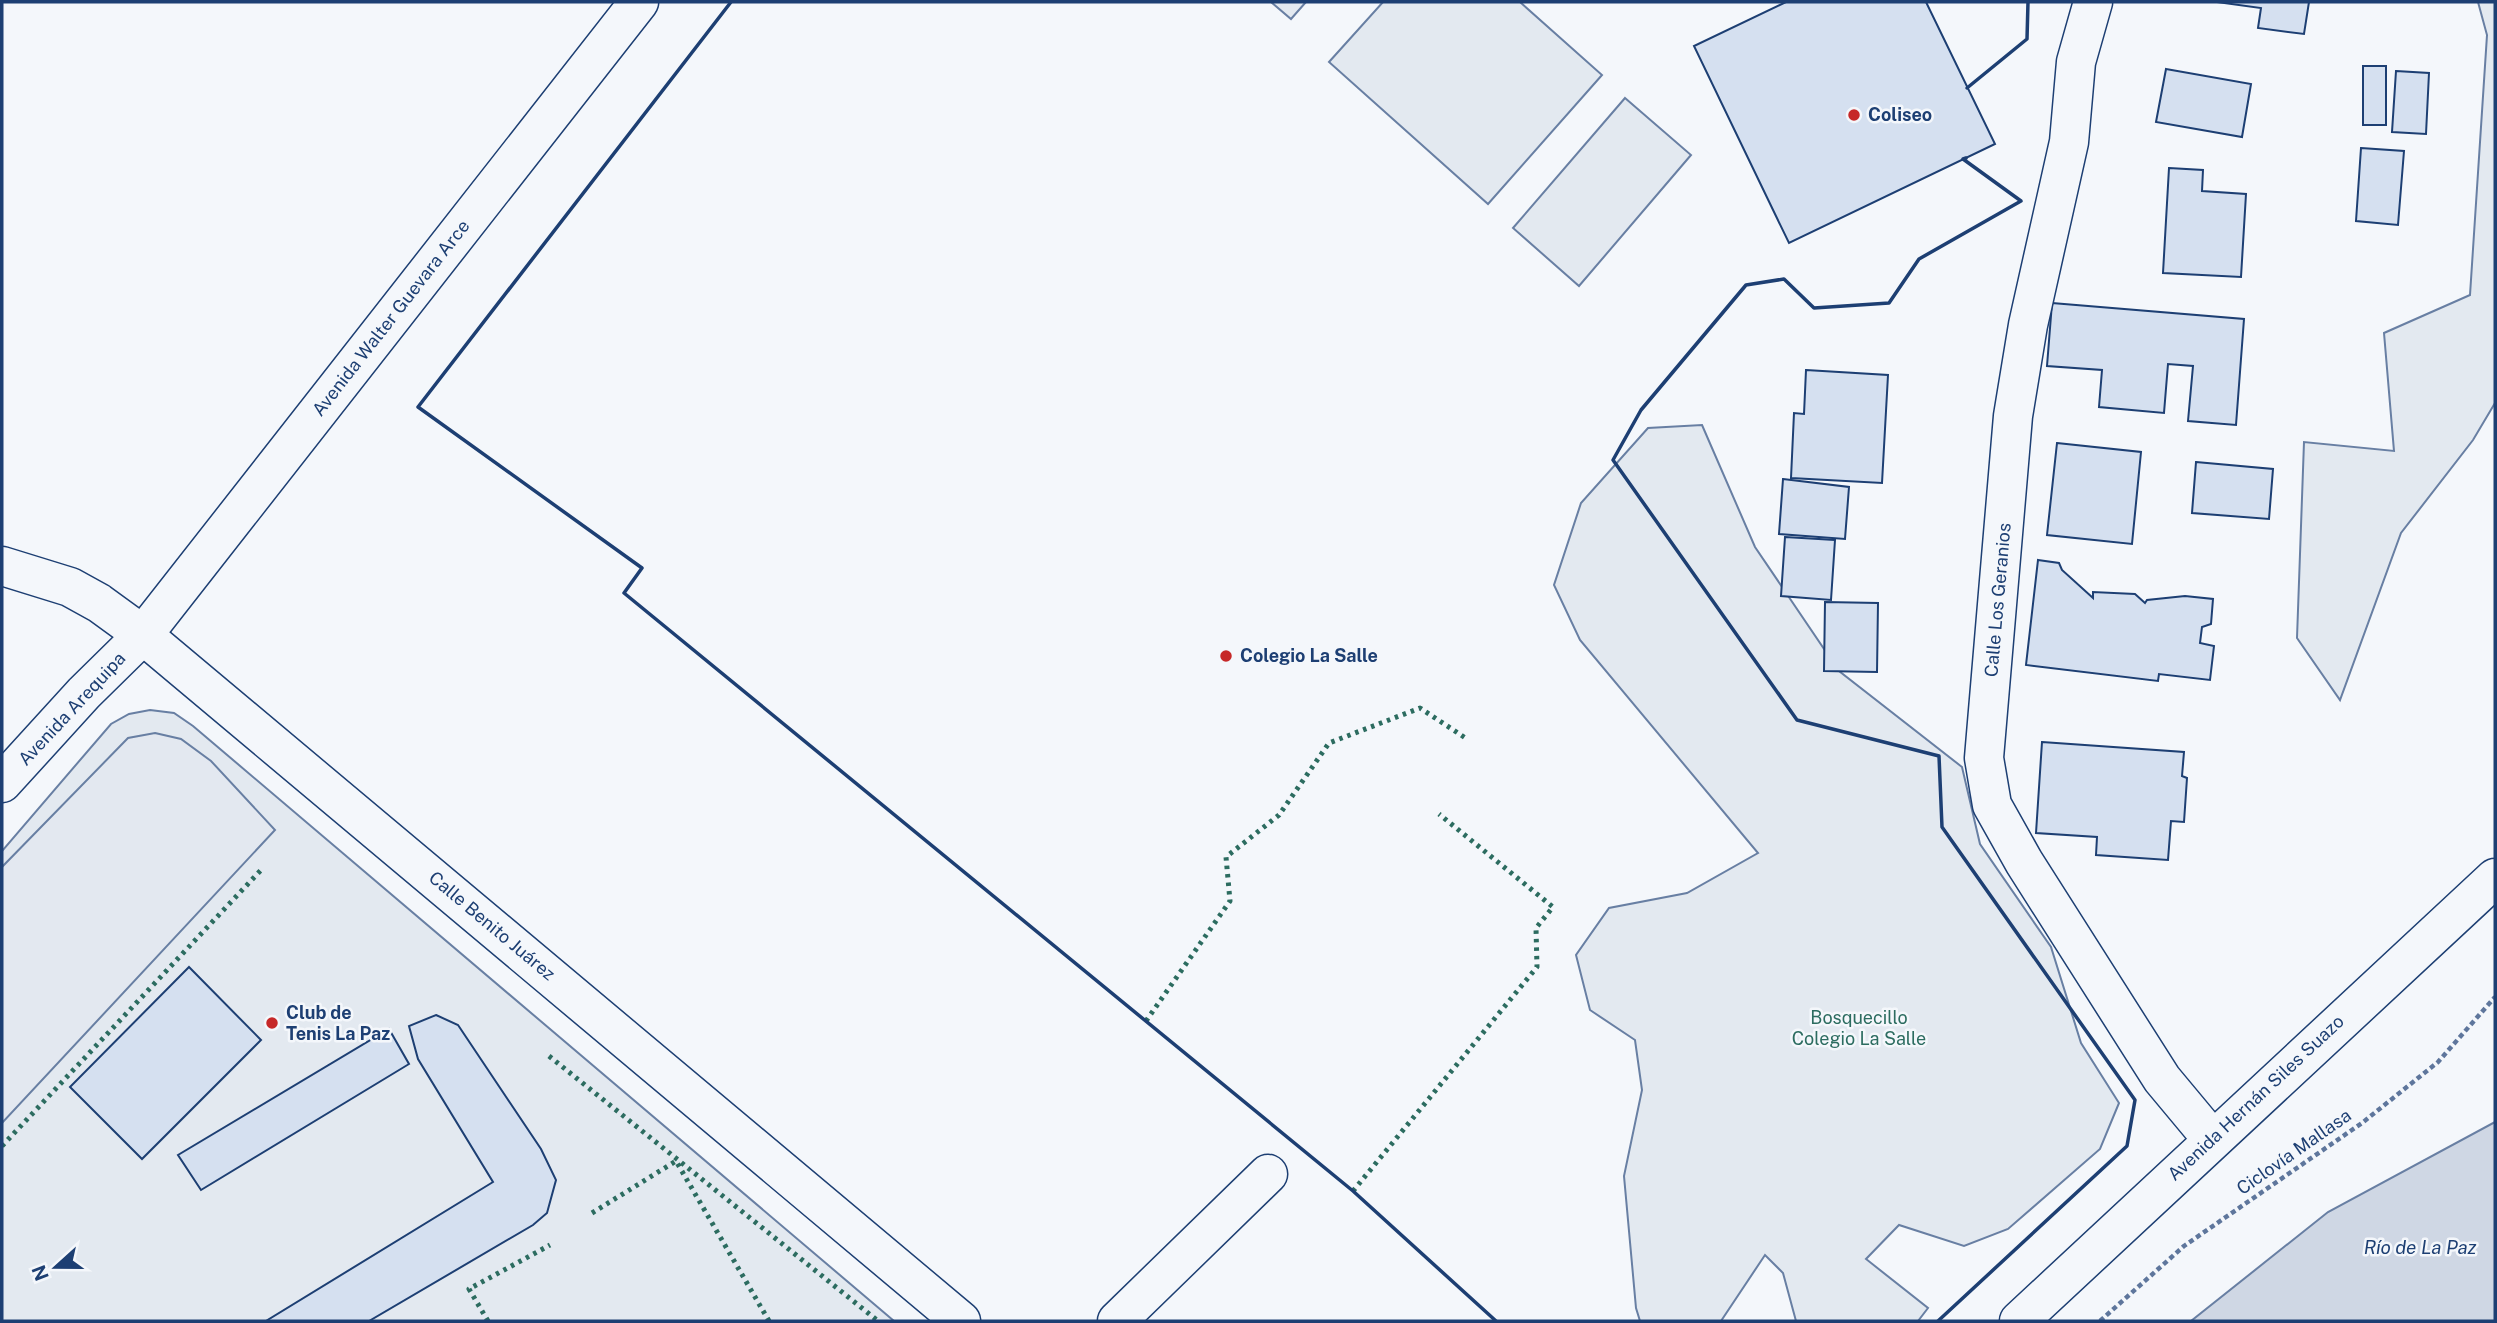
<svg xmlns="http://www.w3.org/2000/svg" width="2497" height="1323" viewBox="0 0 2497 1323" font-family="'Public Sans',sans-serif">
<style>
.green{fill:#e3e9f0;stroke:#687fa3;stroke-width:2}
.parking{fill:#e3e8f0;stroke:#687fa3;stroke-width:2}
.water{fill:#cfd7e4;stroke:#687fa3;stroke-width:2}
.building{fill:#d5e0f0;stroke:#1d3f73;stroke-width:2}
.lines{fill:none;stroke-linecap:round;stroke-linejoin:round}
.minor-casing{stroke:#1d3f73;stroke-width:41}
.secondary-casing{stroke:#1d3f73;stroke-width:41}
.primary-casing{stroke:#1d3f73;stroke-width:41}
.path{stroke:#5e769c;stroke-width:4.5;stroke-dasharray:5 3.5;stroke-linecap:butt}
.minor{stroke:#f4f7fb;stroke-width:38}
.secondary{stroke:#f4f7fb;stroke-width:38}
.primary{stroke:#f4f7fb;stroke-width:38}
.hedge{stroke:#2c6c60;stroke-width:5;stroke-dasharray:3.5 5;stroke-linecap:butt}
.wall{stroke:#1d3f73;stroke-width:3.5}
.poi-dot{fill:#c62828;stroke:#f4f7fb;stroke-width:2.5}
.labels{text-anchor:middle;stroke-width:5;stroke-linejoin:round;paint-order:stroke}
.poi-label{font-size:18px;font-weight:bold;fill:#1d3f73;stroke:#f4f7fb;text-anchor:start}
.street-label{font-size:18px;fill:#1d3f73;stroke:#f4f7fb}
.park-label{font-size:18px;fill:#2c6c60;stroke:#f4f7fb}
.water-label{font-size:19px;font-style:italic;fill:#1d3f73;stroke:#f4f7fb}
</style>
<rect width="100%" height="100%" fill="#f4f7fb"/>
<!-- green -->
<g class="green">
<polygon points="1271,2 1306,2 1291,19"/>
<polygon points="1383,2 1520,2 1602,75 1488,204 1329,62"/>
<polygon points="2478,2 2495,2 2495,403 2473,440 2401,533 2340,700 2297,638 2304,442 2394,451 2384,333 2470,295 2487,35"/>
<polygon points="1625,98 1691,155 1579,286 1513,228"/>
<polygon points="1702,425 1755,547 1839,671 1962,767 1980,844 2051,947 2081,1043 2119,1103 2100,1149 2008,1229 1964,1246 1899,1225 1866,1259 1928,1308 1918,1321 1796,1321 1783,1273 1765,1255 1721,1321 1640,1321 1636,1308 1624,1176 1642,1090 1635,1040 1590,1010 1576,955 1609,908 1687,893 1758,853 1580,640 1554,585 1581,503 1648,428"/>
<polygon points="150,710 174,713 193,726 894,1321 2,1321 2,851 111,724 129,714"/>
</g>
<!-- parking -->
<polygon class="parking" points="155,733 181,739 211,761 275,830 2,1123 2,867 128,738"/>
<!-- water -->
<polygon class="water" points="2495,1122 2495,1321 2191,1321 2328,1212"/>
<!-- building -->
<g class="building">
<polygon points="1786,2 1926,2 1995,144 1789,243 1694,46"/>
<polygon points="2217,2 2309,2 2304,34 2258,28 2261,8"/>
<rect x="2363" y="66" width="23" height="59"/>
<polygon points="2166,69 2251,84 2242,137 2156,122"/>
<polygon points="2396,71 2429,73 2426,134 2392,132"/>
<polygon points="2361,148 2404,151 2398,225 2356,221"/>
<polygon points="2169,168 2203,170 2202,191 2246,194 2241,277 2163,273"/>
<polygon points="2052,303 2244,319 2236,425 2188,421 2193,366 2168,364 2164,413 2099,407 2102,370 2047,366"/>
<polygon points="1806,370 1888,375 1882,483 1791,478 1794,413 1804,414"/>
<polygon points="2057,443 2141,452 2132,544 2047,535"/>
<polygon points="2196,462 2273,469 2269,519 2192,513"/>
<polygon points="1783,479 1849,487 1845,539 1779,534"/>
<polygon points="1785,537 1835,540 1831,600 1781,596"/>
<polygon points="2038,560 2059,563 2062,570 2093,598 2093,592 2135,594 2145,603 2147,600 2185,596 2213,599 2211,624 2202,627 2200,643 2214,646 2210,680 2159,674 2158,681 2026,665"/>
<polygon points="1825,602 1878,603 1877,672 1824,671"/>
<polygon points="2042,742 2184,752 2182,776 2187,778 2184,822 2171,821 2168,860 2096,855 2097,837 2036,833"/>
<polygon points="189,967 261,1040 142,1159 70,1087"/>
<polygon points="436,1015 458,1025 541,1149 556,1180 547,1213 533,1225 369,1321 266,1321 493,1182 418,1059 409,1026"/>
<polygon points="389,1029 409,1064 201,1190 178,1155"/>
</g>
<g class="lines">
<defs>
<g id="minor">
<polyline points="2093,2 2076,62 2069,142 2028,325 2013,416 1984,758 1992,805 2024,862 2162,1079 2212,1139"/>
<polyline points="143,635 639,2"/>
<polyline points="1117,1321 1268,1174"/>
</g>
<g id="secondary">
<polyline points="2,566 70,587 99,603 143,635 961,1321"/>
<polyline points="2,783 84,693 143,635"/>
</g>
<polyline id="primary" points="2019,1321 2495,878"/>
</defs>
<!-- minor casing -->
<use href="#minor" class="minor-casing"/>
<!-- secondary casing -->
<use href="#secondary" class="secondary-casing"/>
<!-- primary casing -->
<use href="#primary" class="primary-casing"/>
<!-- path -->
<polyline class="path" points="2100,1321 2184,1246 2362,1123 2438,1062 2495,997"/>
<!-- minor -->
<use href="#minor" class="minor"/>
<!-- secondary -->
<use href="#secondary" class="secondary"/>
<!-- primary -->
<use href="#primary" class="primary"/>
<!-- hedge -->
<g class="hedge">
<polyline points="1146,1021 1230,901 1226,857 1279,815 1329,743 1420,708 1467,739"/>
<polyline points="549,1056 878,1321"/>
<polyline points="2,1146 261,870"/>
<polyline points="1353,1191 1537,967 1536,928 1553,907 1439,814"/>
<polyline points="592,1213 676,1161 769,1321"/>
<polyline points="488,1321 469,1289 550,1245"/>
</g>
<!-- wall -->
<g class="wall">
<polyline points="731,2 418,407 642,568 624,593 1353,1191 1496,1321"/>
<polyline points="1967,88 2027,39 2028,2"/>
<polyline points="1938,1321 2127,1146 2135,1100 1942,827 1939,756 1797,720 1613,460 1641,410 1746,285 1784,279 1814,308 1889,303 1919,259 2021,201 1963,159 1966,158"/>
</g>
</g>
<!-- markers -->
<g class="poi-dot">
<circle cx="1854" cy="115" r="7"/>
<circle cx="1226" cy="656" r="7"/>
<circle cx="272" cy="1023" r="7"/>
</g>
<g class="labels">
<!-- poi labels -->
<g class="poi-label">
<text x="1868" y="121">Coliseo</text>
<text x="1240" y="662">Colegio La Salle</text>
<text x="286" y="1019">Club de<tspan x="286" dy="21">Tenis La Paz</tspan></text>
</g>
<!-- street labels -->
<g class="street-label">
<text transform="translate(391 318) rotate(-52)" y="6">Avenida Walter Guevara Arce</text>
<text transform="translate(1998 600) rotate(-85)" y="6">Calle Los Geranios</text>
<text transform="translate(72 709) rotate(-47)" y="6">Avenida Arequipa</text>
<text transform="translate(492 926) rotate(40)" y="6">Calle Benito Juárez</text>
<text transform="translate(2256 1098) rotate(-43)" y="6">Avenida Hernán Siles Suazo</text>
<text transform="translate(2294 1152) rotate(-35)" y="6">Ciclovía Mallasa</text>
</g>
<!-- park labels -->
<g class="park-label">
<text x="1859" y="1024">Bosquecillo<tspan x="1859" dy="21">Colegio La Salle</tspan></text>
</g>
<!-- water labels -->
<g class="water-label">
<text x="2420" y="1254">Río de La Paz</text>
</g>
</g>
<!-- border -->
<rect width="2497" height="1323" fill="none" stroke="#1d3f73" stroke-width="7"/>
<!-- north arrow -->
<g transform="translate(56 1267) rotate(249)" stroke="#f4f7fb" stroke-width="5" paint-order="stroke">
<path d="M0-5L12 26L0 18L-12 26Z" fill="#1d3f73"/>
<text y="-10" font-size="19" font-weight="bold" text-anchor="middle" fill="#1d3f73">N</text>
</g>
</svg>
